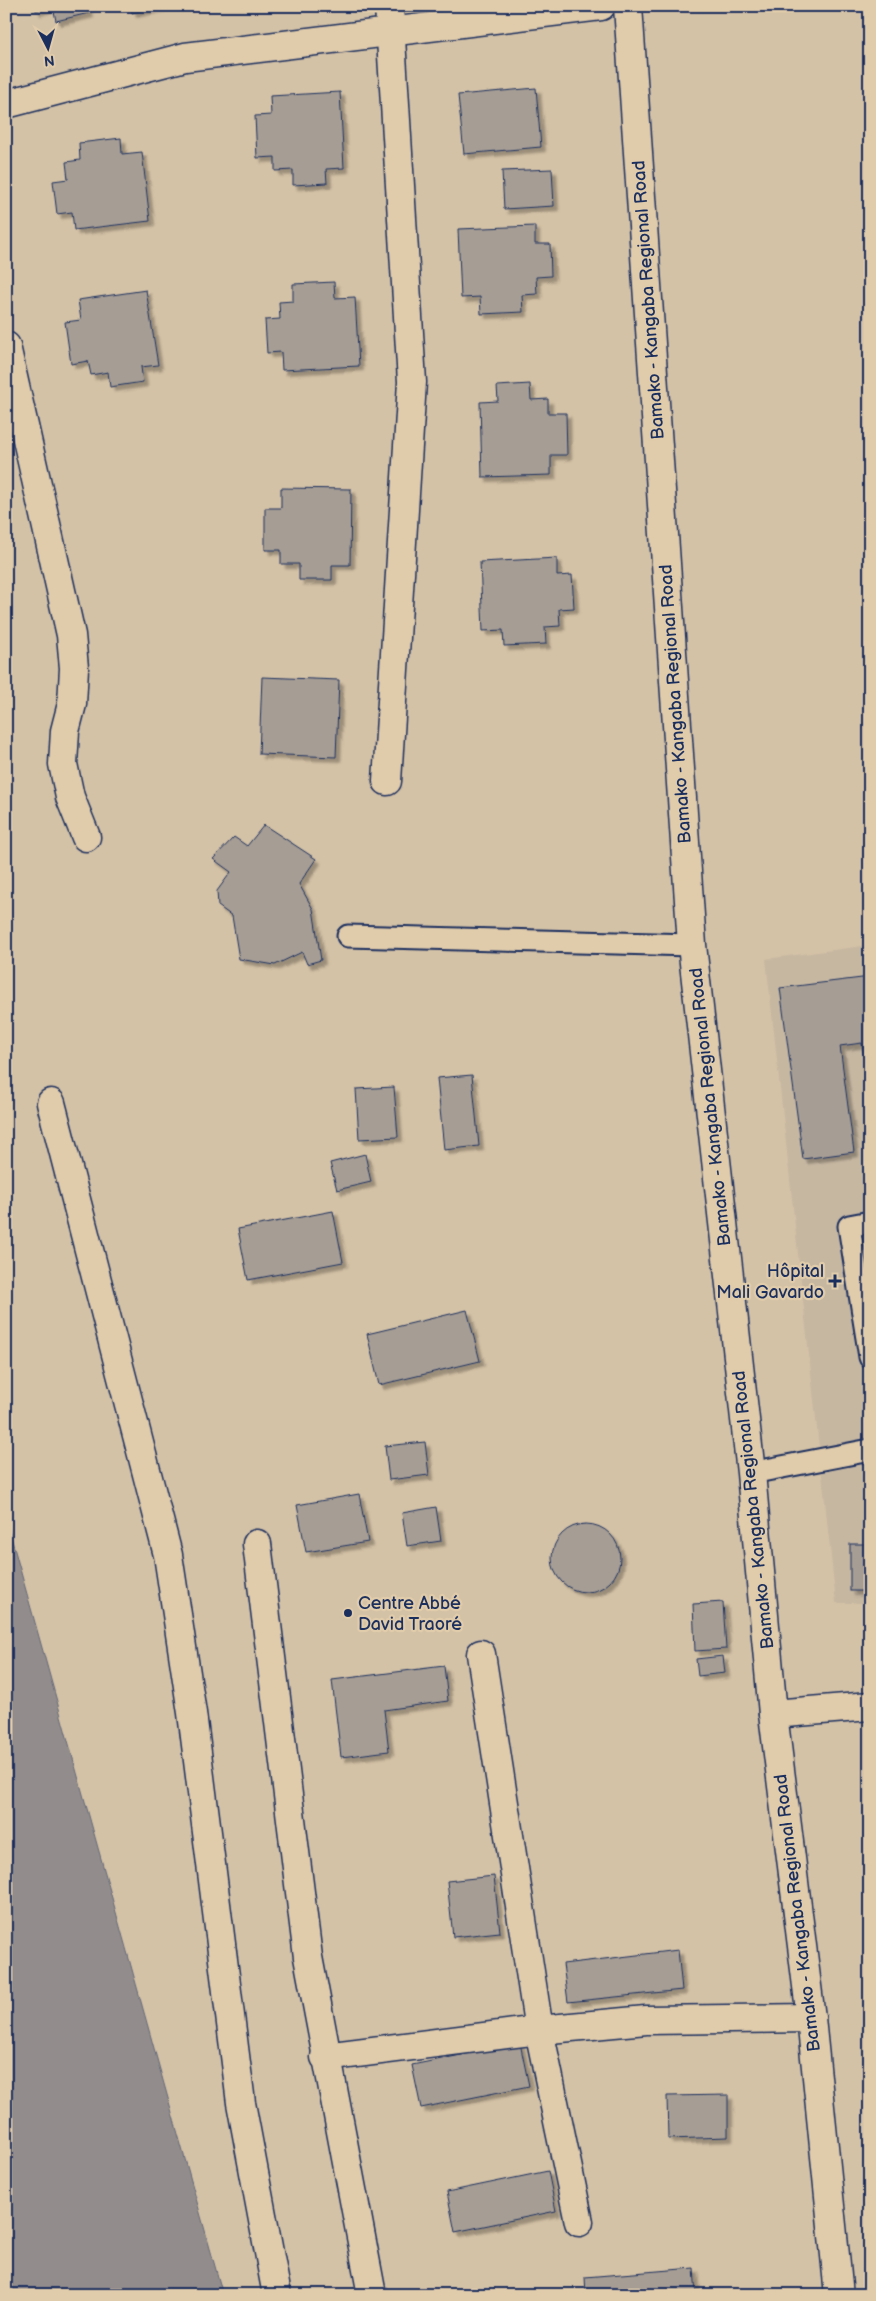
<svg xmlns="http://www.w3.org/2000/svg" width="876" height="2301" viewBox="0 0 876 2301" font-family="'Balsamiq Sans',sans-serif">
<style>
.built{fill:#c6b7a1}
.water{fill:#928d8c;stroke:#62677a}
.building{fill:#a69d94;stroke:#1b2f5e;filter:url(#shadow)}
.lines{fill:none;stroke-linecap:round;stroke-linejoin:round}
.lane-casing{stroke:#1b2f5e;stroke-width:25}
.street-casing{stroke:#1b2f5e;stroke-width:31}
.secondary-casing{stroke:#1b2f5e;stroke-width:31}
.lane{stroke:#e0cbaa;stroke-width:21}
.street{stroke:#e0cbaa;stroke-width:28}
.secondary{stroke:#e0cbaa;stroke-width:28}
.poi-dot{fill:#1b2f5e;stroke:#e0cbaa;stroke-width:2}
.labels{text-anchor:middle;stroke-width:4.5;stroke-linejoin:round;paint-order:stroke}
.street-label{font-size:18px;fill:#1b2f5e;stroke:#e0cbaa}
.poi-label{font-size:18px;fill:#1b2f5e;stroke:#e0cbaa;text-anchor:end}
</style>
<defs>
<filter id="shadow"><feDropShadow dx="4.5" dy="4.5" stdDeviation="1" flood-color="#0004"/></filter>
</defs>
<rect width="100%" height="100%" fill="#d4c2a6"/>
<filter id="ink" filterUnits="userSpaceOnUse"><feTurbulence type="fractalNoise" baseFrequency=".02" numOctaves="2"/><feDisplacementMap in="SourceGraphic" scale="10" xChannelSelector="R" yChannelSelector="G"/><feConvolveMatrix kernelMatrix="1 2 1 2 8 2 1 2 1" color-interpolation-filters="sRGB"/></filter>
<g filter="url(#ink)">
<!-- built -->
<polygon class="built" points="870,945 870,1603 836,1603 766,959"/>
<!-- water -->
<polygon class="water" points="6,1519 223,2295 6,2295"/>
<!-- building -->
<g class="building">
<polygon points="35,6 87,6 89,13 56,21 53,6 36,11"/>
<polygon points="131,6 163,6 132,13"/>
<polygon points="536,88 541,147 464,154 458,95"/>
<polygon points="340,92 344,168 326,169 327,183 293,185 293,170 275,171 275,157 257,158 255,116 271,115 270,96"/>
<polygon points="121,138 122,154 142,152 150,221 74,230 72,212 57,214 53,181 68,179 66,162 80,160 79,143"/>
<polygon points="552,169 554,206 504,209 502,171"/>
<polygon points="535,226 535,244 550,244 551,276 536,277 537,294 522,295 523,312 481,314 480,297 461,298 458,229"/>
<polygon points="334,282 335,298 355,297 359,366 282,370 281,352 267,353 265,320 280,319 279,302 293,301 293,284"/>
<polygon points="146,290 158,365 141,367 143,382 110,387 108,372 91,375 88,361 71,364 65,322 81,320 78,300"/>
<polygon points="530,384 531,400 548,399 548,413 566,413 567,455 551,455 551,475 482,477 480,402 498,401 497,386"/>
<polygon points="281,488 351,489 350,565 332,565 332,580 299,580 299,564 281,564 281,550 265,550 265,508 281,508"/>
<polygon points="557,558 557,576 572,575 574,608 559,609 560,626 545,627 546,644 504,646 503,630 483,631 480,562"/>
<polygon points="262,677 339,680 336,757 259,754"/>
<polygon points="264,825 316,859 299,884 313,909 321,960 307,964 302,952 275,965 239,959 232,916 218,906 217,891 231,872 213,859 234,837 247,846"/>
<polygon points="870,977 870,1100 862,1043 840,1046 854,1152 803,1159 780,988"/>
<polygon points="472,1075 479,1146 444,1150 437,1078"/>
<polygon points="394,1087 398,1137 359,1139 356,1089"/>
<polygon points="365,1154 371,1182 337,1190 330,1163"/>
<polygon points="333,1211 343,1262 248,1280 238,1229"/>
<polygon points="467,1310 480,1361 379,1385 367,1334"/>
<polygon points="425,1442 429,1475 389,1480 385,1446"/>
<polygon points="359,1494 368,1542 306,1552 297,1505"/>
<polygon points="436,1507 441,1541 407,1546 402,1513"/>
<circle cx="586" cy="1558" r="34"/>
<rect x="850" y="1544" width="20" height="47"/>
<polygon points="723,1602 726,1649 695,1651 693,1604"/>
<polygon points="723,1656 725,1673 698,1676 696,1659"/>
<polygon points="444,1666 448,1701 384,1710 389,1751 341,1757 332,1680"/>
<polygon points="494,1876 500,1932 453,1937 447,1881"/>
<polygon points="678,1950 682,1990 568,2002 563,1964"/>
<polygon points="520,2043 529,2086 421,2108 412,2065"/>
<polygon points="728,2095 728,2137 668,2139 667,2096"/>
<polygon points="548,2171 556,2211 455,2232 447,2192"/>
<polygon points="694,2268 696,2295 586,2295 585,2277"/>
</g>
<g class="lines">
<defs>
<g id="lane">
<polyline points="348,936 692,945"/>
<polyline points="870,1222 849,1226 870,1357"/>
<polyline points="751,1473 870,1450"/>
</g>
<g id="street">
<polyline points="6,104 185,57 601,6"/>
<polyline points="6,346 71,635 74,668 72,704 65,731 63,764 70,797 86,837"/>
<polyline points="387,781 412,382 389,6"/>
<polyline points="51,1103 168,1555 192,1713 241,2103 277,2295"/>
<polyline points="257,1544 308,1957 372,2295"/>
<polyline points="481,1654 539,2030 646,2020 811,2018"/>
<polyline points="773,1714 870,1706"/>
<polyline points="325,2057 539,2030 579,2222"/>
</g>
<polyline id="secondary" points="628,6 692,945 751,1473 773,1714 811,2018 839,2295"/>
</defs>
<!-- lane casing -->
<use href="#lane" class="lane-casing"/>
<!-- street casing -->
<use href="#street" class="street-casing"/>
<!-- secondary casing -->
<use href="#secondary" class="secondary-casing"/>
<!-- lane -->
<use href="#lane" class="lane"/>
<!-- street -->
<use href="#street" class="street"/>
<!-- secondary -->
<use href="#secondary" class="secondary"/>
</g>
</g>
<!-- markers -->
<g class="poi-dot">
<path d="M832.5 1273.5h5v5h5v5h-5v5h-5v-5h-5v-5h5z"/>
<circle cx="348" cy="1613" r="5"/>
</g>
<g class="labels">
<!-- street labels -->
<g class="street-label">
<text transform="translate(648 300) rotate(-94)" y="6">Bamako - Kangaba Regional Road</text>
<text transform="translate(675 704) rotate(-94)" y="6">Bamako - Kangaba Regional Road</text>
<text transform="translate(710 1107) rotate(-96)" y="6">Bamako - Kangaba Regional Road</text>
<text transform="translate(753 1510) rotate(-96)" y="6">Bamako - Kangaba Regional Road</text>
<text transform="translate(797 1913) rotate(-97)" y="6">Bamako - Kangaba Regional Road</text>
</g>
<!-- poi labels -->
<g class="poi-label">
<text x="824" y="1277">Hôpital<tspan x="824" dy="21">Mali Gavardo</tspan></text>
<text x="358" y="1609" text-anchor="start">Centre Abbé<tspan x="358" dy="21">David Traoré</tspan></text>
</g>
</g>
<!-- margin -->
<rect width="876" height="2301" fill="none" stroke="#e0cbaa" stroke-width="25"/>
<rect x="12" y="12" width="851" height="2276" fill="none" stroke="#1b2f5e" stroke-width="2" filter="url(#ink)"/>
<!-- north arrow -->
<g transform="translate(48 48) rotate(174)" stroke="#e0cbaa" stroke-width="4" paint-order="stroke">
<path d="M0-4L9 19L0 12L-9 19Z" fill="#1b2f5e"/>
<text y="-8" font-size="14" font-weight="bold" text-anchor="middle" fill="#1b2f5e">N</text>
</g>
</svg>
